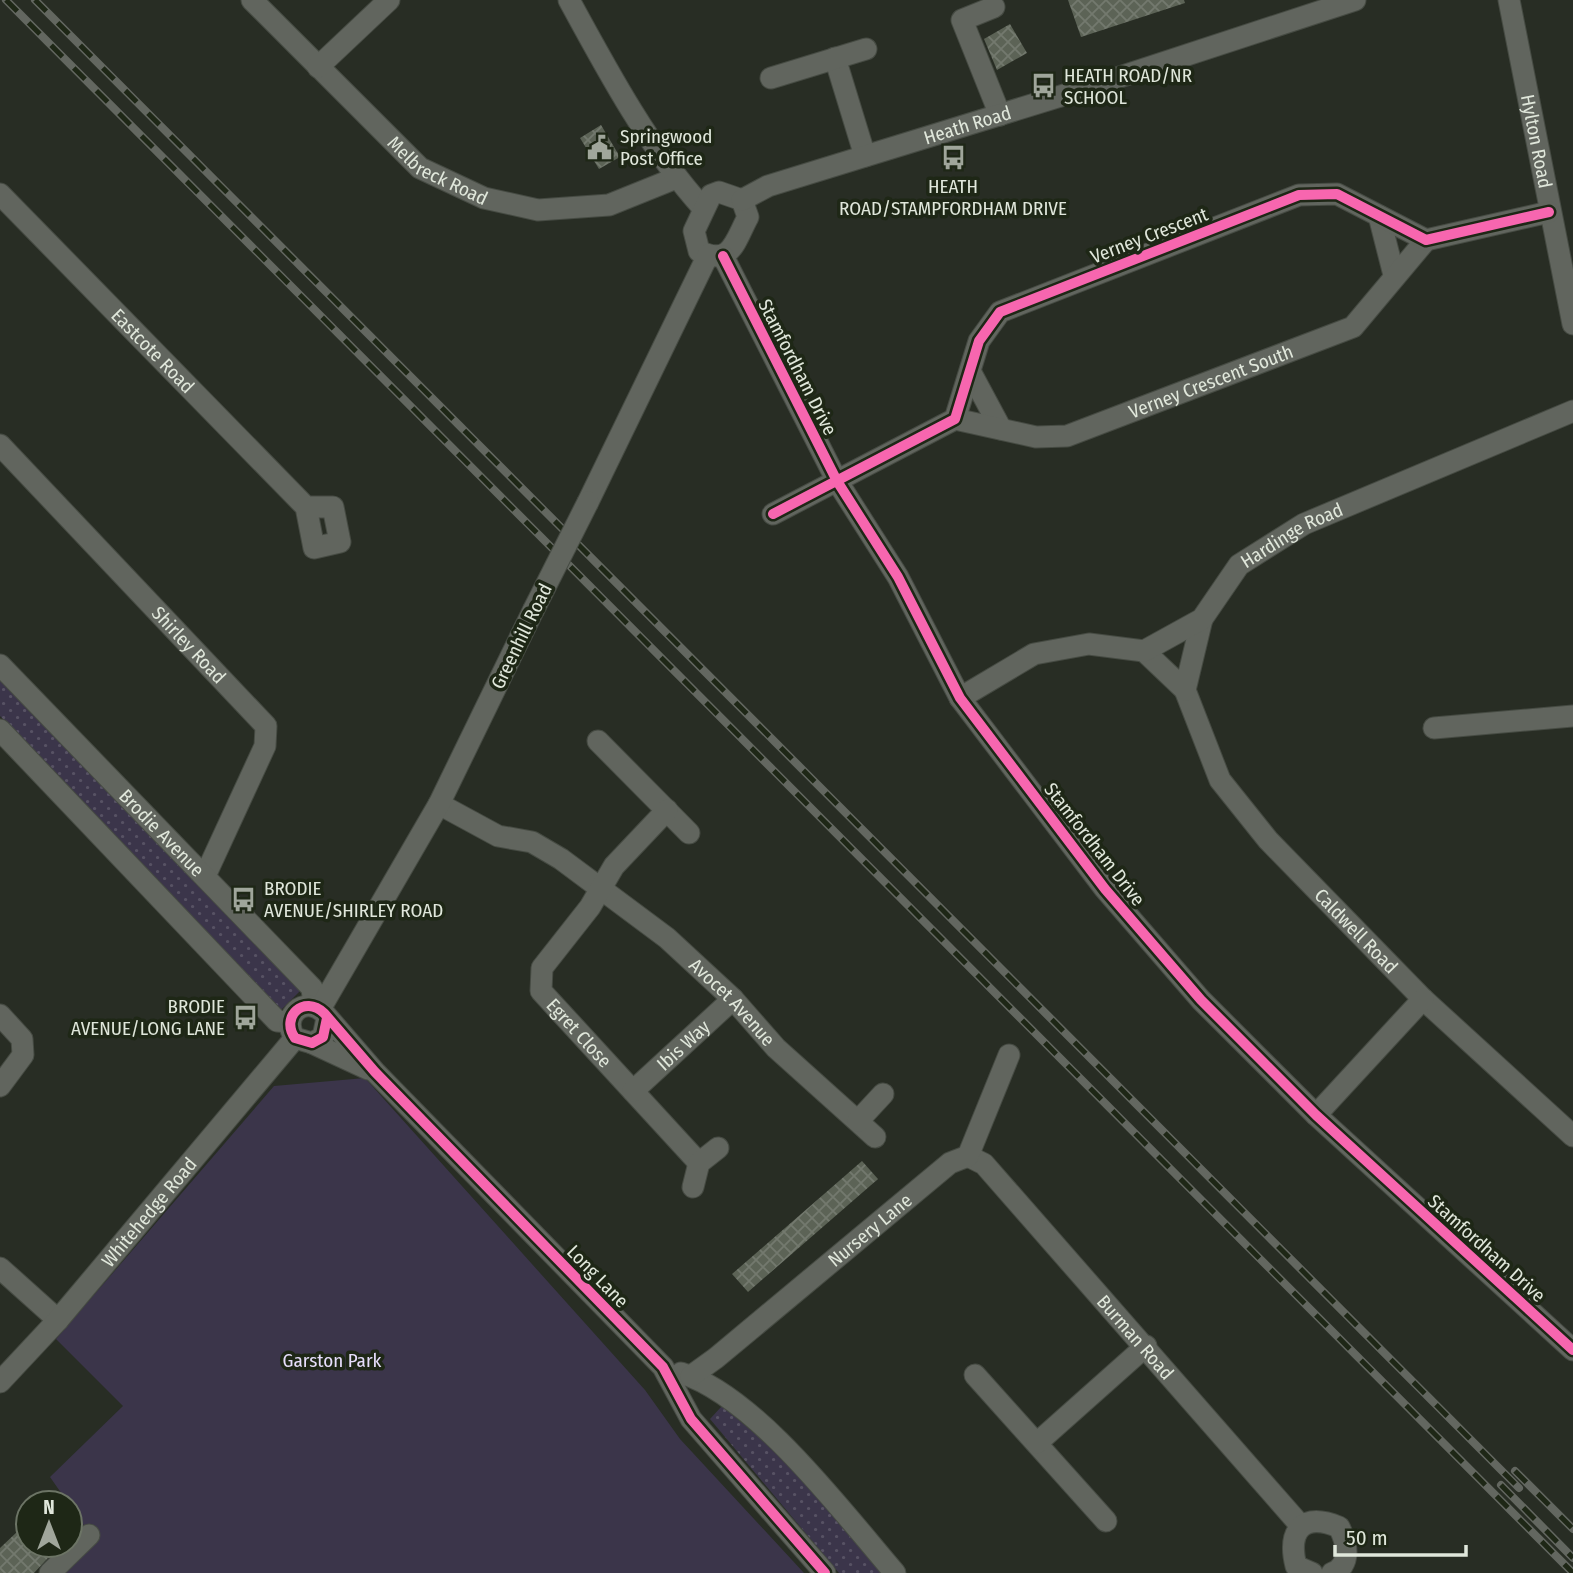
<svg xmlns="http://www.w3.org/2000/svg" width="1573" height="1573" viewBox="0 0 1573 1573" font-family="'Fira Sans Condensed',sans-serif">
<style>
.grass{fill:url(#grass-dots)}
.park{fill:#3b354a}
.building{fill:url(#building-cross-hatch)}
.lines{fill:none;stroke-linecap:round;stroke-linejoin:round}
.minor-casing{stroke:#464b43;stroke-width:23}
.minor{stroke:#61655e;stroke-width:21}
.rail-casing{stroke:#636760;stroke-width:8}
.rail{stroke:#1e2716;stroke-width:5;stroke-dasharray:16;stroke-linecap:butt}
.minor-bridge-casing{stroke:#464b43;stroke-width:23;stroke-linecap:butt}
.minor-bridge{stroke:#61655e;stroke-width:21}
.cycleway-casing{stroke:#1e2716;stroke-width:15}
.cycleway{stroke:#f766af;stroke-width:10}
.labels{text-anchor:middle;stroke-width:7;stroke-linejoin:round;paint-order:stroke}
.poi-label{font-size:19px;fill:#e0e7db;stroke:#1e2716;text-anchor:start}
.street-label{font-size:19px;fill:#e0e7db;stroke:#1e2716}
.park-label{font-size:19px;fill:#e7defc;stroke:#1e2716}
</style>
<defs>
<pattern id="grass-dots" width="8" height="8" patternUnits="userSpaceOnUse" patternTransform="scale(1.75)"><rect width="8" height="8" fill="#3b354a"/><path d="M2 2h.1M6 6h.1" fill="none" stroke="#575264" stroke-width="1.8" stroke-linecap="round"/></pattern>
<pattern id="building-cross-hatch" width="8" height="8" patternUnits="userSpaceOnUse" patternTransform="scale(1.75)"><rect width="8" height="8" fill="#5c6356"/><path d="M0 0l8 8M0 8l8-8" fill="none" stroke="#73796e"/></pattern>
</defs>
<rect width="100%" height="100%" fill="#282d24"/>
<!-- grass -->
<g class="grass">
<polygon points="0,678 303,988 281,1010 0,716"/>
<polygon points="722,1406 791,1464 886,1573 839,1573 710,1419"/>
</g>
<!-- park -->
<polygon class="park" points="365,1078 645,1390 680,1439 804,1573 47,1573 87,1530 50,1477 123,1406 56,1339 274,1086"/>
<!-- building -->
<g class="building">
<polygon points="1068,0 1184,0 1185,3 1081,37"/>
<polygon points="1010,24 1027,53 997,70 984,39"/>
<polygon points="601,125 620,157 599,169 580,138"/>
<polygon points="862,1161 878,1179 748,1292 732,1274"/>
<polygon points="18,1531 37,1551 43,1545 60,1545 34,1573 0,1573 0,1548"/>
</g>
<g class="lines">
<defs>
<g id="minor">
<path id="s1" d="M252,0L420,168L484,198L538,210L609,205L676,178"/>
<path d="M569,0C607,70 650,150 703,208"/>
<path id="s2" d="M1509,0L1573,324"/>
<polyline points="994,7 962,20 1000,115"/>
<polyline points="835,58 865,156"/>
<polyline points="318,67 389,0"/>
<polyline points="771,78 866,49"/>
<path d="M719,192L742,200L748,217C735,241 731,267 699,251L694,231L711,195Z"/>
<path id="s3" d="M0,194L306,507L314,548L340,542L333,507H306"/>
<path id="s4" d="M742,200L768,186L1077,91L1355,0"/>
<polyline points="1379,216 1394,275"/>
<polyline points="723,256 837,481 898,577 960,698 1105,889 1201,1000 1316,1115 1573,1350"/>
<polyline points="971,373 1001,429"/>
<path id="s5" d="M955,419L1036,437L1067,436L1353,327L1426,240"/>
<path id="s6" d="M0,445L266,726L265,746L205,876"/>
<polyline points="588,502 708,255"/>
<polyline points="773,514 955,419 979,341 1000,312 1299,195 1337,194 1426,240 1549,212"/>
<path id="s7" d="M1202,619L1185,690L1220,780L1268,840L1423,999L1573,1136"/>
<polyline points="1144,651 1185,690"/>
<path id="s8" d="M0,665L312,988L314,1006"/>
<path id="s9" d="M960,698L1034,654L1089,644L1144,651L1202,619L1239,565L1304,524L1573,411"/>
<polyline points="1434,728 1573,716"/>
<polyline points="0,730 277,1021 289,1022"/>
<polyline points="598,741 689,833"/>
<path id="s10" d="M439,804L498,836L532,842L561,859L667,938L733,999L776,1048L875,1137"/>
<path id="s11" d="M667,810L614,866L590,907L542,968L541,991L699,1163"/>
<polyline points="320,1009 439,804 533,611"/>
<polyline points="0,1015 22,1039 23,1055 0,1086"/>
<path d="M327,1018L323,1037L312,1043L295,1038C280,1017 304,994 324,1013L375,1072L663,1367L691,1419L825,1573"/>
<polyline points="312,1043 368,1069"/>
<path id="s12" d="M633,1091L733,999"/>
<polyline points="1316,1115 1423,999"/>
<polyline points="858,1121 883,1094"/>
<path id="s13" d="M968,1156L984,1164L1301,1526"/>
<polyline points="693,1187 699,1163 718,1148"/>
<polyline points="0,1268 58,1320"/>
<path d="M681,1373C756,1396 844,1514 895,1573"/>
<polyline points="975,1375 1106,1521"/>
<path id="s14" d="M691,1376L716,1358L950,1163L968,1156L1009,1055"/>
<path id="s15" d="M0,1382L58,1320L295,1038"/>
<polyline points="1037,1443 1146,1346"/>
<polyline points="50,1573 89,1535"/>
<path d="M1312,1573L1296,1566C1287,1530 1303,1512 1339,1527C1347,1542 1352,1566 1332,1573"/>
</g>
</defs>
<!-- minor casing -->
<use href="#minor" class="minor-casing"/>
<!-- minor -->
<use href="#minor" class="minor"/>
<defs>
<g id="rail">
<polyline points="6,0 1573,1573"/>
<polyline points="35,0 1519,1488"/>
<polyline points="1515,1471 1573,1529"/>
<polyline points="1501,1485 1573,1558"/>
</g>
</defs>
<!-- rail casing -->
<use href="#rail" class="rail-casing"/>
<!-- rail -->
<use href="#rail" class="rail"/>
<defs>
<polyline id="minor-bridge" points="533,611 588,502"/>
</defs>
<!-- minor-bridge casing -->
<use href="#minor-bridge" class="minor-bridge-casing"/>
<!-- minor-bridge -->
<use href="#minor-bridge" class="minor-bridge"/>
<defs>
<g id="cycleway">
<polyline points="723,256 837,481 898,577 960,698 1105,889 1201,1000 1316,1115 1573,1350"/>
<polyline points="773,514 955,419 979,341 1000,312 1299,195 1337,194 1426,240 1549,212"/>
<path d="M327,1018L323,1037L312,1043L295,1038C280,1017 304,994 324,1013L375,1072L663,1367L691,1419L825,1573"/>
</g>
</defs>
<!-- cycleway casing -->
<use href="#cycleway" class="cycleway-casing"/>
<!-- cycleway -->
<use href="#cycleway" class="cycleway"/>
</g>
<!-- icons -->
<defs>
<symbol id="bus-bare" viewBox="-9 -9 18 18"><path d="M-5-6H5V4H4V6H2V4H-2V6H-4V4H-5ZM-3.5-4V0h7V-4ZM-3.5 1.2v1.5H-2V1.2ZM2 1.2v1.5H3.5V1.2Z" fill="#a0a69b" stroke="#1e2716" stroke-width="2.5" paint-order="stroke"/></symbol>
<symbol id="civic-bare" viewBox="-9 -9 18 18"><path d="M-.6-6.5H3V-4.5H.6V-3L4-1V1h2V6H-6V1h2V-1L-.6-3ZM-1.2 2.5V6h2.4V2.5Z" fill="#a0a69b" stroke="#1e2716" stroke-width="2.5" paint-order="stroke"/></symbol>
</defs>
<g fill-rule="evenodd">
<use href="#bus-bare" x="1026" y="68" width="35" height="35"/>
<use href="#civic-bare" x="582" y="130" width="35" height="35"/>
<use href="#bus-bare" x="936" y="140" width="35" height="35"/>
<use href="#bus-bare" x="226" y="882" width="35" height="35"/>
<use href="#bus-bare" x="228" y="1000" width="35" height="35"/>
</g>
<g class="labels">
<!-- poi labels -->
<g class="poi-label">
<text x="1064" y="82">HEATH ROAD/NR<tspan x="1064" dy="22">SCHOOL</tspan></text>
<text x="620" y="143">Springwood<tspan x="620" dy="22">Post Office</tspan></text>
<text x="953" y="193" text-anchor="middle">HEATH<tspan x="953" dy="22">ROAD/STAMPFORDHAM DRIVE</tspan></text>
<text x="264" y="895">BRODIE<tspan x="264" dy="22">AVENUE/SHIRLEY ROAD</tspan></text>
<text x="225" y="1013" text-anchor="end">BRODIE<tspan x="225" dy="22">AVENUE/LONG LANE</tspan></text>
</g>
<!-- street labels -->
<g class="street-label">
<text dy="7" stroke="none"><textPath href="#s4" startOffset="238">Heath Road</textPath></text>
<text dy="7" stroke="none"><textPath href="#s2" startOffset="144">Hylton Road</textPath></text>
<text dy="7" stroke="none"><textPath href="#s1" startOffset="254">Melbreck Road</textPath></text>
<text transform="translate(1149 235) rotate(-21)" y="7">Verney Crescent</text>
<text dy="7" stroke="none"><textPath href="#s3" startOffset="219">Eastcote Road</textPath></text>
<text transform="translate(798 367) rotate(63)" y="7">Stamfordham Drive</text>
<text dy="7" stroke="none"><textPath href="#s5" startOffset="268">Verney Crescent South</textPath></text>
<text dy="7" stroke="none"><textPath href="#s9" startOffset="390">Hardinge Road</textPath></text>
<text transform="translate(521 636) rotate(-64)" y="7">Greenhill Road</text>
<text dy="7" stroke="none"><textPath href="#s6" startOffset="275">Shirley Road</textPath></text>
<text dy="7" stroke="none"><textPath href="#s8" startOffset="233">Brodie Avenue</textPath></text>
<text transform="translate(1095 844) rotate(52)" y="7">Stamfordham Drive</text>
<text dy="7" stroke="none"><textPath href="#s7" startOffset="373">Caldwell Road</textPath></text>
<text dy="7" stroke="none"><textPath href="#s10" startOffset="359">Avocet Avenue</textPath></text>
<text dy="7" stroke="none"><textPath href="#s11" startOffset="282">Egret Close</textPath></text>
<text dy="7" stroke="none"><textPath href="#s12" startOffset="68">Ibis Way</textPath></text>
<text dy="7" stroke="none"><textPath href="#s15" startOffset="226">Whitehedge Road</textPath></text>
<text dy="7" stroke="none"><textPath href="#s14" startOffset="231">Nursery Lane</textPath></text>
<text transform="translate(1487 1248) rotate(42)" y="7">Stamfordham Drive</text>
<text transform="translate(598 1276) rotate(46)" y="7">Long Lane</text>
<text dy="7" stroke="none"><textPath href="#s13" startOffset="248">Burman Road</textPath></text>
</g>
<!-- park labels -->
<g class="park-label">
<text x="332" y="1367">Garston Park</text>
</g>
</g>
<!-- north arrow -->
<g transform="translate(49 1524)"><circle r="33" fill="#1e2716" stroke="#6c7465" stroke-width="2"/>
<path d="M0-5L12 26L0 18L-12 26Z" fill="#a0a69b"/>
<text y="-10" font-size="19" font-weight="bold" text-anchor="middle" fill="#e0e7db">N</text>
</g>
<!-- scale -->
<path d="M1335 1545v10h131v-10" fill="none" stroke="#e0e7db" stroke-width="3.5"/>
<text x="1346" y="1545" font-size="21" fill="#e0e7db" stroke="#1e2716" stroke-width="5" paint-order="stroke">50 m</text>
</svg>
